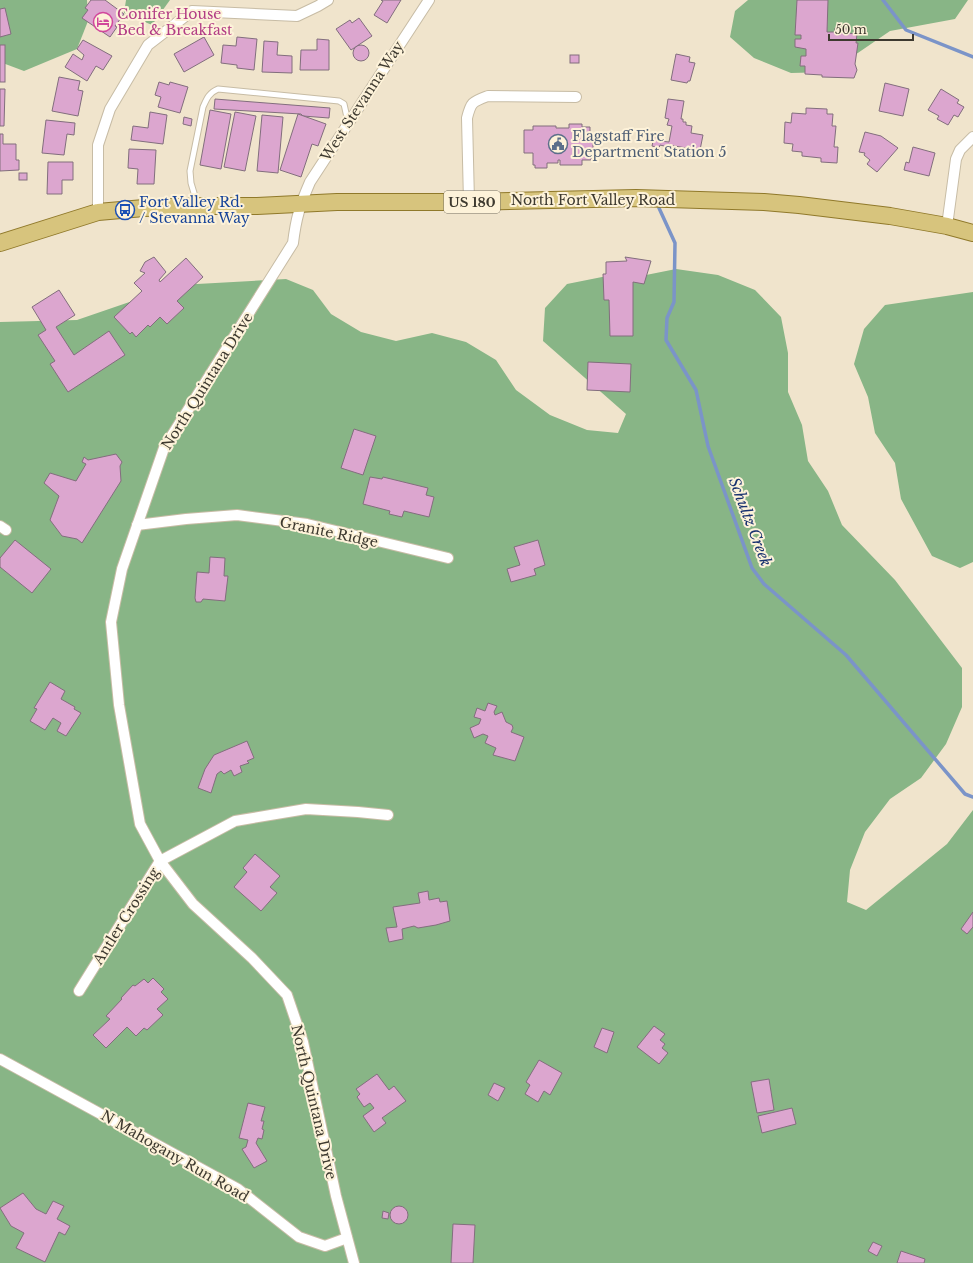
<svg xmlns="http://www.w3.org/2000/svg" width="973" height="1263" viewBox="0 0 973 1263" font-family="'Libre Baskerville',serif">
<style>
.forest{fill:#88b586}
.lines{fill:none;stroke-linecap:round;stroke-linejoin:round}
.stream{stroke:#7b94c8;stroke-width:3.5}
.building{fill:#dca6cf;stroke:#826e7d}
.lane-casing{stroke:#c7bca5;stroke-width:7}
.street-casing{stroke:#c7bca5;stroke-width:12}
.primary-casing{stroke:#90792a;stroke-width:18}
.lane{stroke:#fff;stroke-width:5}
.street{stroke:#fff;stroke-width:10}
.primary{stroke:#d7c47d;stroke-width:16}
.labels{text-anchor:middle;stroke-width:4;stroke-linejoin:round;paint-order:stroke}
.shield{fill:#fdf2d9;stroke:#777062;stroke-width:1}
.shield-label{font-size:13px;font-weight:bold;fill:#3d392f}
.hotel-label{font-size:14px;fill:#b23c85;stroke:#fdf2d9;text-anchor:start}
.street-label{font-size:14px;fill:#3d392f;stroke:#fdf2d9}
.service-label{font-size:14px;fill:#4e5e75;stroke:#fdf2d9;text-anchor:start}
.transit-label{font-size:14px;fill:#164399;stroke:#fdf2d9;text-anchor:start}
.water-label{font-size:15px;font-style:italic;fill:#18316f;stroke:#fdf2d9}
</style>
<rect width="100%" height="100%" fill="#f0e4cc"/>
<!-- forest -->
<g class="forest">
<polygon points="0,0 87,0 88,21 77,49 24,71 0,62"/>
<polygon points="126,0 170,0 152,25 124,13"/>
<polygon points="748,0 968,0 955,19 890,31 830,72 791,73 754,58 730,37 735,11"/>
<polygon points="676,269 718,275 755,290 781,317 788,353 788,392 802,425 808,461 828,491 842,525 895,580 962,668 962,707 946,744 921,778 890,799 865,832 850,870 847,902 866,910 947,844 973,810 973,1263 0,1263 0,322 77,320 179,285 286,279 313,290 331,314 361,332 396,341 432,333 466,342 496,360 516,390 550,415 587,430 618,433 626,414 543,341 545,308 567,284 602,277 641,276"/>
<polygon points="973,292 973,562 960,568 932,556 901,499 895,463 875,433 868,397 854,364 864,329 885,305"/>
</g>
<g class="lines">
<!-- stream -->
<g class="stream">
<polyline points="883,0 906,30 973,57"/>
<polyline points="659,208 675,243 674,302 667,318 666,340 696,390 708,446 752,568 764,584 846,655 965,794 973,797"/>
</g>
</g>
<!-- building -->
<g class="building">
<polygon points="91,0 105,0 124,14 115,26 117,27 110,37 82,18 88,10 85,8"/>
<polygon points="381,0 401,0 387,23 374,15 383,1"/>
<polygon points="797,0 828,0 827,32 835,32 835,28 847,29 847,33 857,34 856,43 858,43 855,64 857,70 854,78 822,77 822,75 805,74 805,66 800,66 801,56 806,56 806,49 795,47 795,39 801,39 801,35 795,35"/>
<polygon points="5,8 11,34 0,37 0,9"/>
<polygon points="359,18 372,36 351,50 336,29 350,20 352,23"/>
<polygon points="204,37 214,55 184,72 174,54"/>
<polygon points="237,37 257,39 254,70 237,68 237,65 221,63 223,45 236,46"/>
<polygon points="317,39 329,40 329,70 300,70 301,50 317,50"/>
<polygon points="83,40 112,56 103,70 96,66 87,81 65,67 73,54 82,60 84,55 77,49"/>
<polygon points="264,41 278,42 277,55 292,56 292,73 262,72"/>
<circle cx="361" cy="53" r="8"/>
<rect x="0" y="45" width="5" height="37"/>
<polygon points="676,54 690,57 689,62 695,63 690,81 688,81 687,83 671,80"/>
<rect x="570" y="55" width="9" height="8"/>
<polygon points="59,77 80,81 78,90 83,91 78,116 52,111"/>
<polygon points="159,82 169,85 170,82 188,87 180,113 158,107 161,97 155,95"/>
<polygon points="885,83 909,89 903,116 879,111"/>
<polygon points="0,89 5,89 4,126 0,126"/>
<polygon points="941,89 959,100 957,103 964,107 958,117 954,115 948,125 937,119 939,116 928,110"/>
<polygon points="215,99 330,108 329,118 303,116 301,114 214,109"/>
<polygon points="668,99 684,101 681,119 683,119 683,122 686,122 686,125 692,126 691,133 703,135 699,155 685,152 686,148 669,145 668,147 660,145 659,148 652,146 654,137 661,138 660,141 669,142 672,126 667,125 669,119 665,118"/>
<polygon points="806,108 827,109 827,114 833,114 832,126 836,126 834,147 838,147 837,163 821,162 821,158 802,156 802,152 792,151 793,144 784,143 785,122 791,123 792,113 806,114"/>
<polygon points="210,110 231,114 221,169 200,165"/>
<polygon points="150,112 167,115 163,144 131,140 133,126 148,128"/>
<polygon points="235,112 256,116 245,171 224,167"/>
<polygon points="298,114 326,124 318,146 312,144 301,177 280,170"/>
<polygon points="262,115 283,117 278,173 257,171"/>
<polygon points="184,117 192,119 191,126 183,124"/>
<polygon points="46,120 75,123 74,135 67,134 64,155 42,153"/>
<polygon points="569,124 582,124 582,127 590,127 590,135 593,135 593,153 591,153 591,160 582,160 582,165 560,165 560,160 558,160 558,163 547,163 547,168 535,168 535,165 533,165 533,153 524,153 524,130 533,130 533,126 556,126 556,128 569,128"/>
<polygon points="865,132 881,136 898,148 877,172 867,164 870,160 864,155 865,153 859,152"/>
<polygon points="0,134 3,134 3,144 16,144 16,160 19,160 19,170 0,171"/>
<polygon points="913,147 935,153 929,176 904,170 906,162 909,163"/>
<polygon points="129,149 156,150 154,184 137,184 138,169 128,168"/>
<polygon points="48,162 73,162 73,180 62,180 62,194 47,194"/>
<rect x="19" y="173" width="8" height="7"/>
<polygon points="154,257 166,272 159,280 160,282 186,258 203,277 177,301 184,308 167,324 160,317 150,327 148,325 136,337 132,332 130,334 114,317 142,291 134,283 145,273 140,271 145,262"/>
<polygon points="625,257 651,261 644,284 633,282 633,336 610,336 609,300 604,300 603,274 606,274 606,262 627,261"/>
<polygon points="59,290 75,315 56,327 74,355 109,331 125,355 68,392 50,364 55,361 38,335 46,330 32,307"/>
<polygon points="588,362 631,364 630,392 587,390"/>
<polygon points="354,429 376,436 363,475 341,468"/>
<polygon points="116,454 122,462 120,466 121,481 82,543 77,539 62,536 50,520 59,496 44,483 50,473 76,481 86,464 82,462 84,457 88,460"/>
<polygon points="370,477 382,479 383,477 428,488 426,495 434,497 429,517 404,511 402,517 389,514 390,511 363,504"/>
<polygon points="15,540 51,569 32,593 0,567 0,558"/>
<polygon points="538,540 545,565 534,569 536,575 511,582 507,569 520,565 514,547"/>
<polygon points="210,557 225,558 224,576 228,576 225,601 203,599 201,602 196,602 195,598 197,572 209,573"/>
<polygon points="50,682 65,691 61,699 75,707 74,709 81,713 66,736 57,731 61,723 53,718 45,730 30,721 37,709 34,708"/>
<polygon points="488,703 497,706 494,712 495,715 502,712 506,722 512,725 513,728 511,732 524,737 515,761 493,755 496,748 485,743 488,736 483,734 474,738 470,728 479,724 481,719 474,717 477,708 485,711"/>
<polygon points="247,741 254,758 247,761 249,763 240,766 242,772 234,776 231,770 224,774 221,771 217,774 211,793 198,788 205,769 214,755"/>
<polygon points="255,854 280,876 270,887 277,893 261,911 234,887 247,872 243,868"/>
<polygon points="428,891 429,900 439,898 440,902 447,901 450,921 436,925 418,928 414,926 402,929 403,939 389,942 386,928 397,927 393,907 420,903 418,893"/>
<polygon points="973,912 973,927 967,934 961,929"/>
<polygon points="153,978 164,989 161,992 168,999 157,1009 163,1015 147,1030 144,1028 136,1036 127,1027 106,1048 93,1035 110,1019 106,1016 122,999 121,998 133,985 135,986 144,979 148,983"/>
<polygon points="654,1026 665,1034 660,1040 665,1044 662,1048 668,1053 659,1064 637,1047"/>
<polygon points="602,1028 614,1032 607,1053 594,1047"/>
<polygon points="539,1060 562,1073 550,1095 544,1091 538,1102 525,1094 530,1085 526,1082"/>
<polygon points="377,1074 389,1090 394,1086 406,1101 382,1118 386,1123 374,1132 363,1116 374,1108 370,1103 364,1107 357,1097 360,1094 356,1089"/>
<polygon points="769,1079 774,1110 757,1113 751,1082"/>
<polygon points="494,1083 505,1088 498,1101 488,1095"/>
<polygon points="248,1103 265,1107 261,1121 264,1121 262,1129 264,1130 262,1139 258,1138 256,1143 267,1161 254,1168 242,1149 246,1147 248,1140 239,1138"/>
<polygon points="792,1108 796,1124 762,1133 758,1116"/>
<polygon points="23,1193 36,1209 46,1214 53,1201 64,1206 57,1219 70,1226 65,1235 59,1232 45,1262 16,1248 24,1233 11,1226 0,1208"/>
<circle cx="399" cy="1215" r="9"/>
<polygon points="383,1211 389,1213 388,1219 382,1218"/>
<polygon points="453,1224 475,1225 473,1263 451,1263"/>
<polygon points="873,1242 882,1246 877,1256 868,1251"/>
<polygon points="901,1251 925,1259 924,1263 897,1263"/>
</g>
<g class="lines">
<defs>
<path id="lane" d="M197,203L191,183L190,171L203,107C207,98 209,93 218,89L339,101L344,104L348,122"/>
<g id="street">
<path d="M469,202L467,118C471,102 472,102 488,96L576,97"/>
<polyline points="98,212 98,145 110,109 148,45 192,11 297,16 318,6 328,0"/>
<polyline points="947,226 956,159 960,150 973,137"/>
<polyline points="137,525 186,519 237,515 307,524 448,558"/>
<polyline points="0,526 6,530"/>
<polyline points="79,991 160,861 235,821 306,809 358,812 388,815"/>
<polyline points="0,1059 238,1189 299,1237 325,1246 347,1238"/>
<path d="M354,1263L336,1196L303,1042L287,995L252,958L193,904L160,861L140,824L119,705L111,622L122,569L164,448L293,243C296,218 300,205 310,182L429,0"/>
</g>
<polyline id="primary" points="0,243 98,212 144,208 198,206 257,206 337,202 469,202 636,198 764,202 799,205 890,216 947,226 973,233"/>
</defs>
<!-- lane casing -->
<use href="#lane" class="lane-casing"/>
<!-- street casing -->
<use href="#street" class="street-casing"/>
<!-- primary casing -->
<use href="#primary" class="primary-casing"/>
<!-- lane -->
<use href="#lane" class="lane"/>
<!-- street -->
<use href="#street" class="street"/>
<!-- primary -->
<use href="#primary" class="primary"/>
</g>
<!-- icons -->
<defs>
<symbol id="hotel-ring" viewBox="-11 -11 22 22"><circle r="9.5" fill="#fdf2d9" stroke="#d1479c" stroke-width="1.5"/><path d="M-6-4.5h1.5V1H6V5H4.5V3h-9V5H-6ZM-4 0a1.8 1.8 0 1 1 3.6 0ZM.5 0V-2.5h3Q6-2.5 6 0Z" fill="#d1479c"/></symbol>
<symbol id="civic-ring" viewBox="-11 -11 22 22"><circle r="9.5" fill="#fdf2d9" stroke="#5c6f8a" stroke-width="1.5"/><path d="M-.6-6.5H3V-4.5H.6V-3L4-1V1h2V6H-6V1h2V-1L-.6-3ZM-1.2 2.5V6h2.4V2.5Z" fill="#5c6f8a"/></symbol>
<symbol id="bus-ring" viewBox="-11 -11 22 22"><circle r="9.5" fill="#fdf2d9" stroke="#1a4fb4" stroke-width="1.5"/><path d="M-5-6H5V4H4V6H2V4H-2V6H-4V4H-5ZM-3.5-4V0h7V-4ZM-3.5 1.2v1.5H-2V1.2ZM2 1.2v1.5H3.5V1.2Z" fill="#1a4fb4"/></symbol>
</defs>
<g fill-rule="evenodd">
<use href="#hotel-ring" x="92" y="11" width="22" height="22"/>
<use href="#civic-ring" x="547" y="133" width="22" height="22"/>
<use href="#bus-ring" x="114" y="199" width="22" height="22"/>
</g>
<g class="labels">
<!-- shield labels -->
<rect class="shield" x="444" y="191" width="56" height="22" rx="3"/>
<g class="shield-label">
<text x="472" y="207">US 180</text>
</g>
<!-- hotel labels -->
<g class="hotel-label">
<text x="117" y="19">Conifer House<tspan x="117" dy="16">Bed &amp; Breakfast</tspan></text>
</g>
<!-- street labels -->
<g class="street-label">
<text transform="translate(362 101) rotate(-57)" y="5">West Stevanna Way</text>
<text x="593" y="205">North Fort Valley Road</text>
<text transform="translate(207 381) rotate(-58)" y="5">North Quintana Drive</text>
<text transform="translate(329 532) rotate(12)" y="5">Granite Ridge</text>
<text transform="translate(126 916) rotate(-58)" y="5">Antler Crossing</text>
<text transform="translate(314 1102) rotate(77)" y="5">North Quintana Drive</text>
<text transform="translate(175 1156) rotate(30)" y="5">N Mahogany Run Road</text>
</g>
<!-- service labels -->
<g class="service-label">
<text x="572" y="141">Flagstaff Fire<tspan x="572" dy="16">Department Station 5</tspan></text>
</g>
<!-- transit labels -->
<g class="transit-label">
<text x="139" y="207">Fort Valley Rd.<tspan x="139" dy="16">/ Stevanna Way</tspan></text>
</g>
<!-- water labels -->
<g class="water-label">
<text transform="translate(750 522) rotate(69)" y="5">Schultz Creek</text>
</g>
</g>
<!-- scale -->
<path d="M829 34v6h84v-6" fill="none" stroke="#3d392f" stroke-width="2"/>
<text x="835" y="34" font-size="12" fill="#3d392f" stroke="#fdf2d9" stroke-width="3" paint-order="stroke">50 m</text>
</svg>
